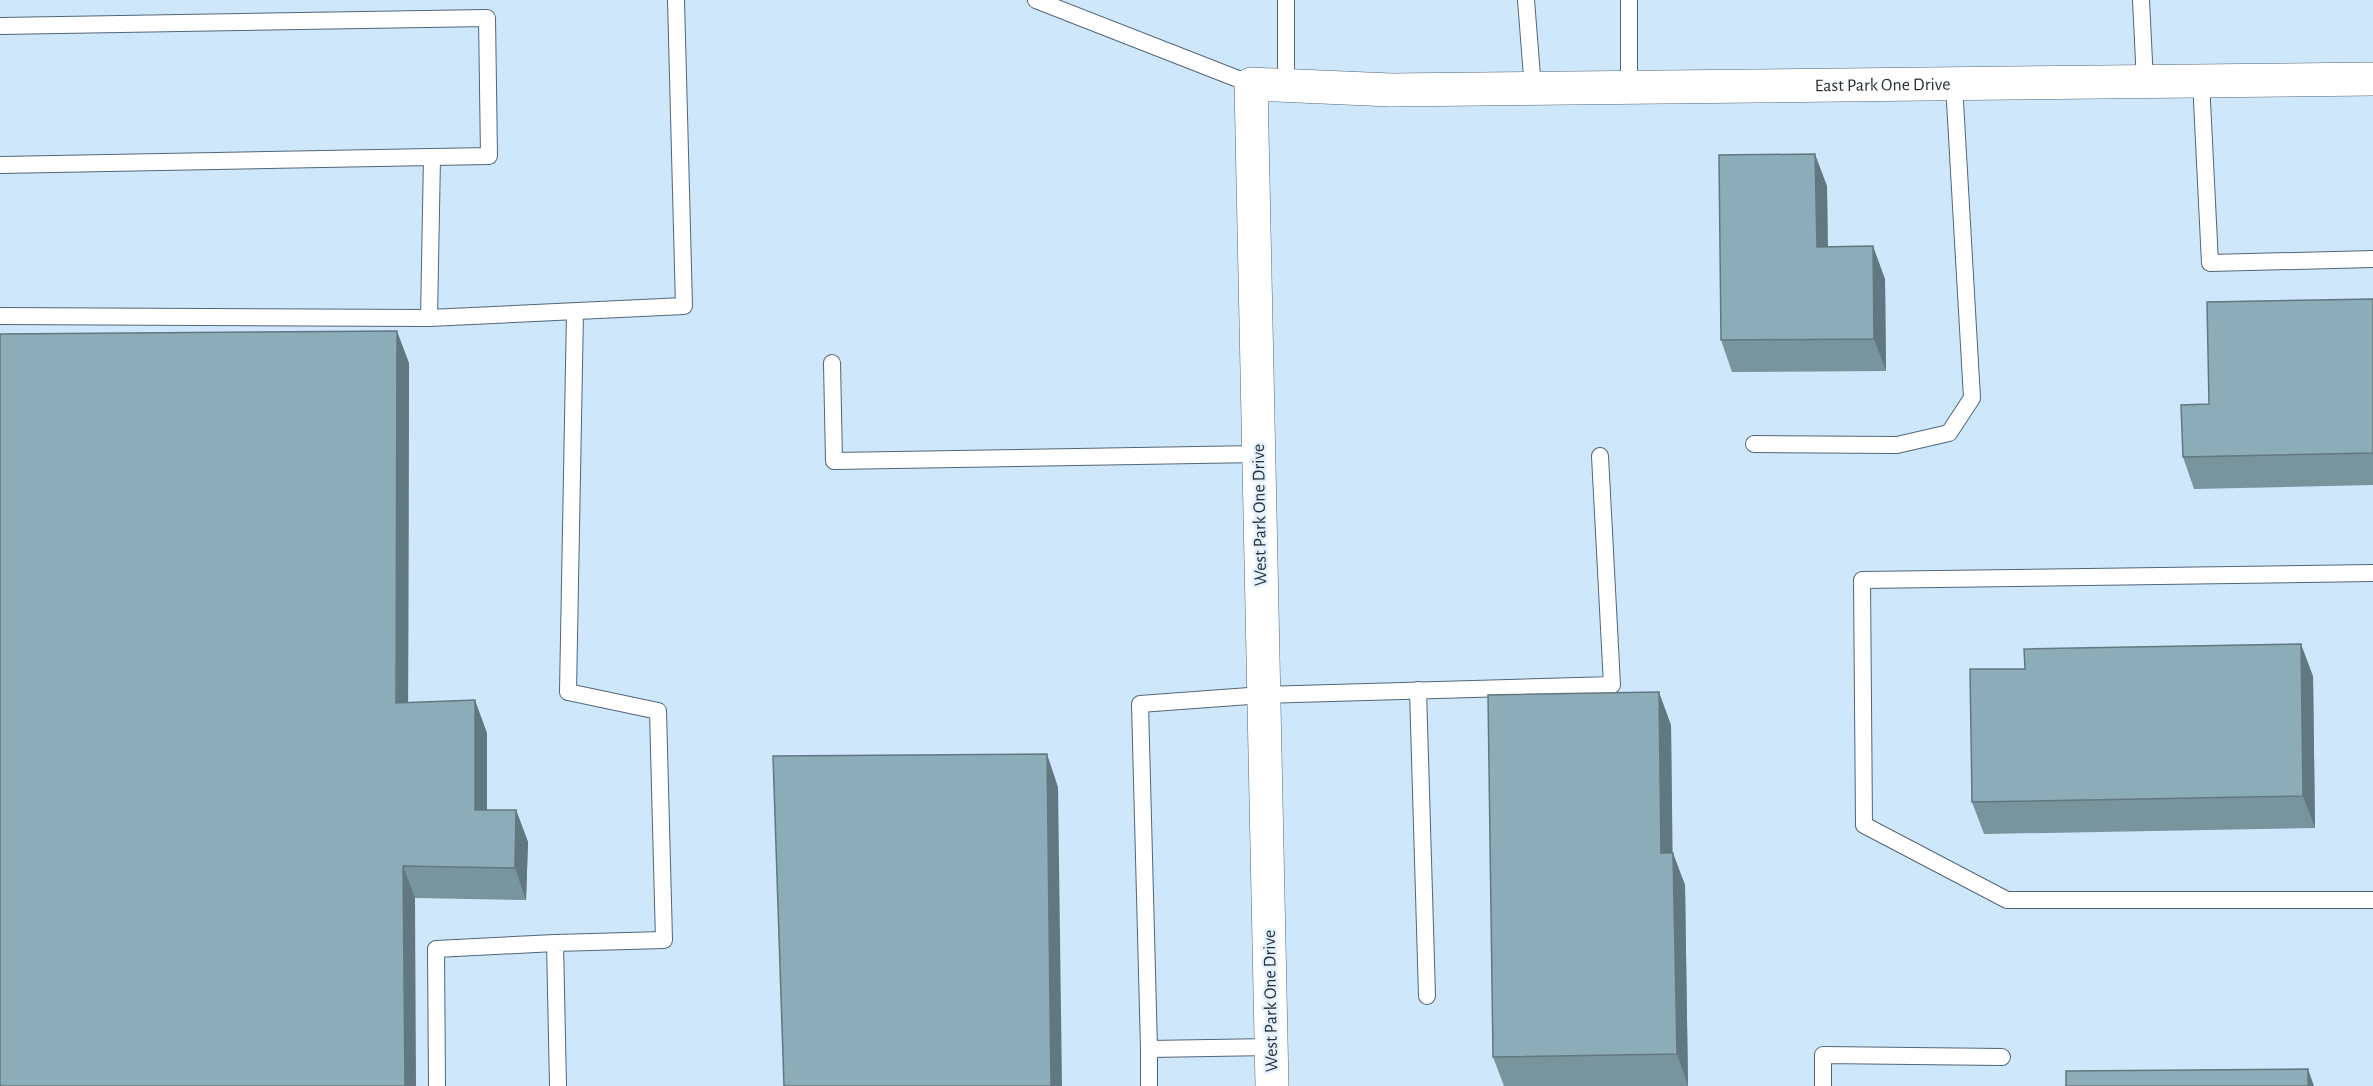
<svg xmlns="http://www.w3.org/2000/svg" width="2373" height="1086" viewBox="0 0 2373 1086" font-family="'Alegreya Sans',sans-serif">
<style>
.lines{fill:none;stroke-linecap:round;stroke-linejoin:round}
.lane-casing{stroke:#526678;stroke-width:18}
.street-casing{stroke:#526678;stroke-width:34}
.lane{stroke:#fff;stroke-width:16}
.street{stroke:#fff;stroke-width:33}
.wall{fill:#78949d}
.shaded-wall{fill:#627880}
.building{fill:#8cacb7;stroke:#627880;stroke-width:1.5}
.labels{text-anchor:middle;stroke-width:5;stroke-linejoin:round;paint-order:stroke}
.street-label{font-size:18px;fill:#283139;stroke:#e4f2ff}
</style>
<rect width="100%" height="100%" fill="#cfe7fb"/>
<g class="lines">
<defs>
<g id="lane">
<polyline points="1036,0 1251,84"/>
<polyline points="1286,0 1286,85"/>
<polyline points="1526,0 1533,89"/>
<polyline points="1629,0 1629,86"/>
<polyline points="2141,0 2145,82"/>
<polyline points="0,26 487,18 489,156 432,157"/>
<polyline points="2201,81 2210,263 2373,259"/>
<polyline points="0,165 432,157 429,318 684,306 676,0"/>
<polyline points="0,316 429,318"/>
<polyline points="832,363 834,461 1258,454"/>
<polyline points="1754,444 1897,445 1949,433 1972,398 1954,84"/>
<polyline points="2373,573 1862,580 1864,825 2007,900 2373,900"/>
<polyline points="1418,690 1427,996"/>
<polyline points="1271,1047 1149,1049 1140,704 1263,695 1612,685 1600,456"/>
<polyline points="1149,1049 1149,1086"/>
<polyline points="437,1086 436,949 555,943"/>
<polyline points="558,1086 555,943 664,940 658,711 568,692 575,312"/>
<polyline points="1823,1086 1823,1055 2002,1057"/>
</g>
<g id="street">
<path id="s1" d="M1272,1086L1251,84L1391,90L2373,79"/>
</g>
</defs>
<!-- lane casing -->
<use href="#lane" class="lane-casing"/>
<!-- street casing -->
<use href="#street" class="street-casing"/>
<!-- lane -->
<use href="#lane" class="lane"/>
<!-- street -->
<use href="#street" class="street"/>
</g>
<!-- wall -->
<g class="wall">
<polygon points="1827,186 1828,247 1885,279 1886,371 1732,372 1721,340"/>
<polygon points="2373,299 2373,485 2194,489 2183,457 2209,404"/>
<polygon points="409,363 408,703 487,733 487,810 516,810 528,842 526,900 415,898 0,1086"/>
<polygon points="2313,676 2315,828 1984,834 1972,802"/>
<polygon points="1671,725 1672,853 1685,885 1688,1086 1504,1086 1493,1057"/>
</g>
<!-- shaded-wall -->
<g class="shaded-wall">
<polygon points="1815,154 1827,186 1828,279 1817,247"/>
<polygon points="1873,246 1885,279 1886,371 1874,339"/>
<polygon points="397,331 409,363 408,735 396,703"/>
<polygon points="2301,644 2313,676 2315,828 2303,796"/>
<polygon points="1659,692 1671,725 1673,885 1661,853"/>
<polygon points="475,700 487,733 487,842 475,810"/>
<polygon points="1047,754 1058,787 1062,1086 1051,1086"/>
<polygon points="516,810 528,842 526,900 515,868"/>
<polygon points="1673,853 1685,885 1688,1086 1677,1054"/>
<polygon points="403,866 415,898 416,1086 405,1086"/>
<polygon points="2308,1069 2314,1086 2308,1086"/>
</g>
<!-- building -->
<g class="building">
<polygon points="1815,154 1817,247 1873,246 1874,339 1721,340 1719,155"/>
<polygon points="2373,299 2373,453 2183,457 2181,405 2209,404 2207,302"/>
<polygon points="397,331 396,703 475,700 475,810 516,810 515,868 403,866 405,1086 0,1086 0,334"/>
<polygon points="2301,644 2303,796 1972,802 1970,669 2025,669 2024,649"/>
<polygon points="1659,692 1661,853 1673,853 1677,1054 1493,1057 1488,695"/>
<polygon points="1047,754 1051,1086 784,1086 773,756"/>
<polygon points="2308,1069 2308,1086 2066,1086 2066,1071"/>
</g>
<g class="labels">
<!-- street labels -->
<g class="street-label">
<text dy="6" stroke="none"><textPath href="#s1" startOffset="1634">East Park One Drive</textPath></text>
<text transform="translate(1259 515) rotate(-91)" y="6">West Park One Drive</text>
<text transform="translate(1270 1001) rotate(-91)" y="6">West Park One Drive</text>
</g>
</g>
</svg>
